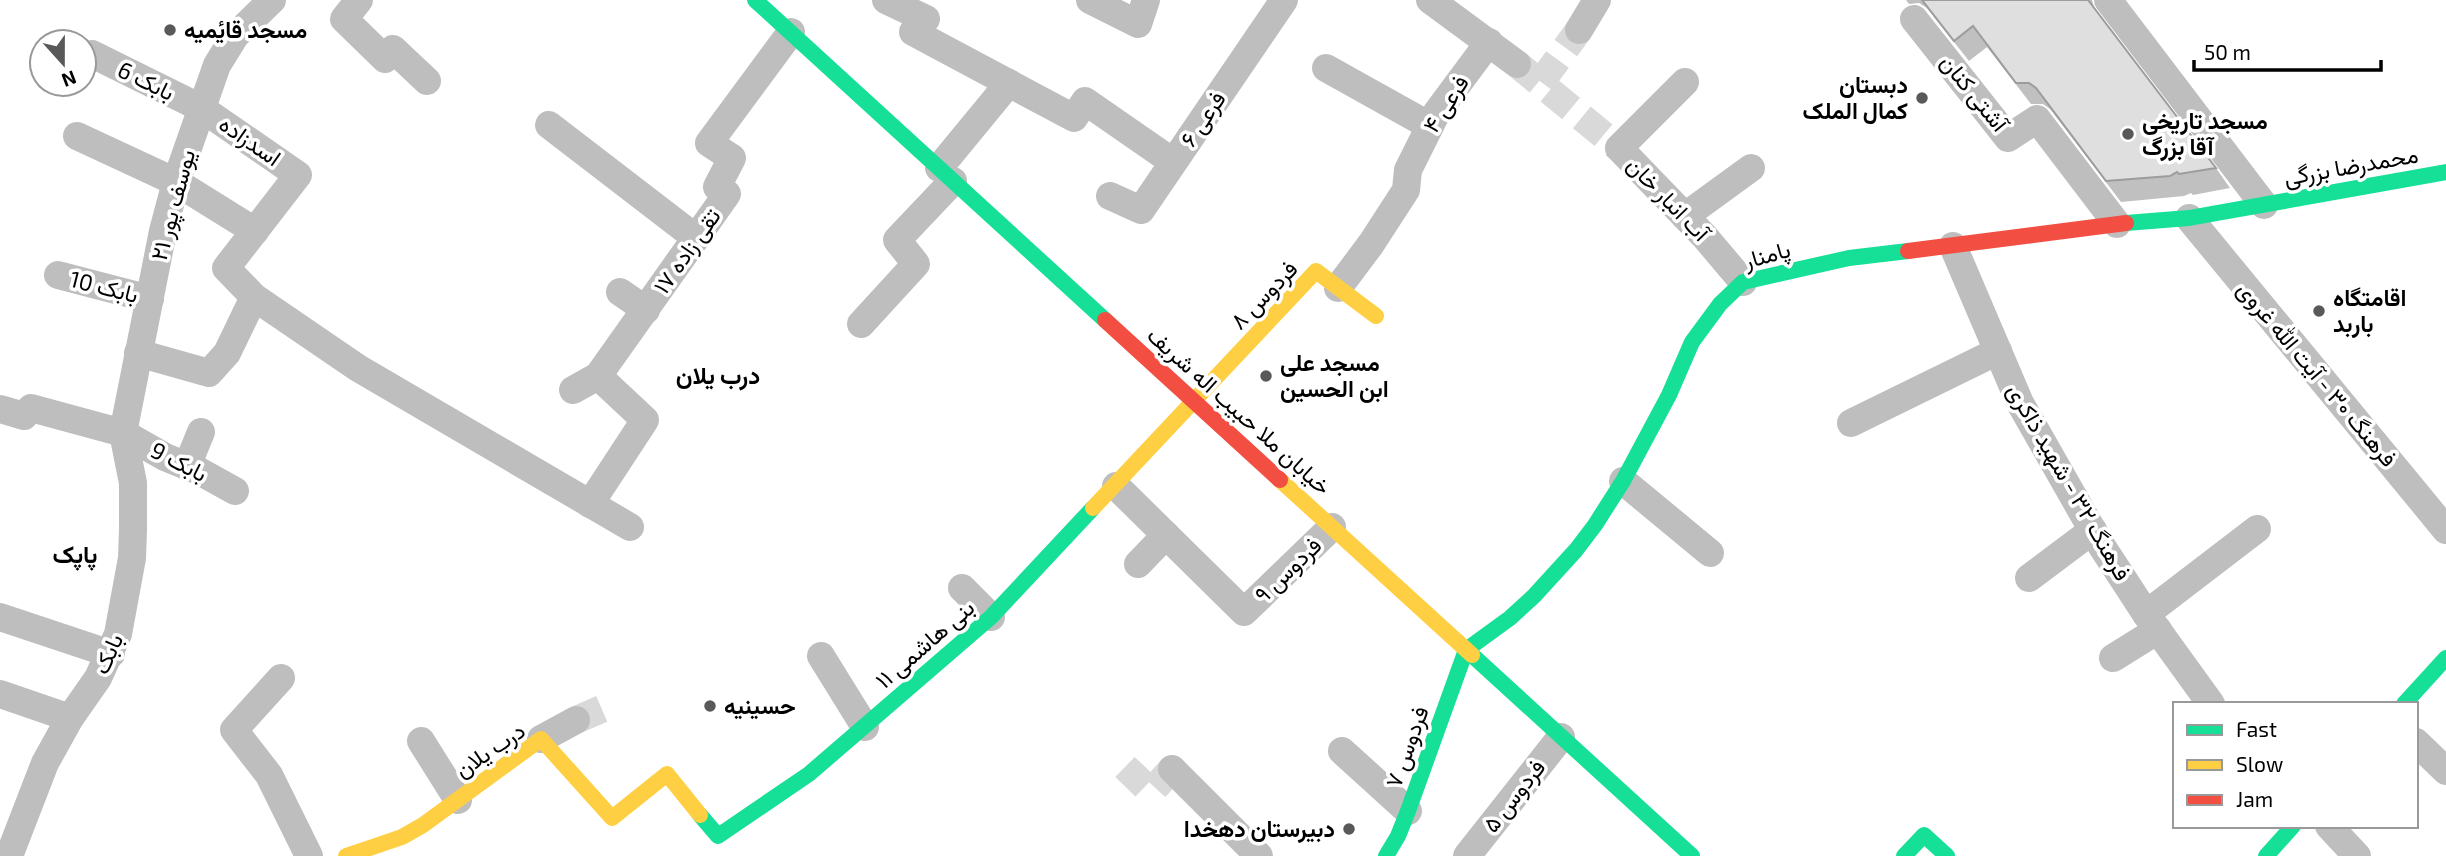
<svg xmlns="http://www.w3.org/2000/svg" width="2446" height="856" viewBox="0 0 2446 856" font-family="'Exo 2',Vazirmatn,sans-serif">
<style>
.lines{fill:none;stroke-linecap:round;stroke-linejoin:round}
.street-tunnel{stroke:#d9d9d9;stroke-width:28;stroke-dasharray:28 14;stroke-linecap:butt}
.street{stroke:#bebebe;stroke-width:28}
.fast{stroke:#16e098;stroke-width:16}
.slow{stroke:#ffcf43;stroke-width:16}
.jam{stroke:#f24e42;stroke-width:16}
.wall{fill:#c0c0c0}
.building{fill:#dfdfdf;stroke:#9c9c9c;stroke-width:2}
.poi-dot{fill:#595959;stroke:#fff;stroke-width:2.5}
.labels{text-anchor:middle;stroke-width:7;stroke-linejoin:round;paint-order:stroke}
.poi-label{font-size:23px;font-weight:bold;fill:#000;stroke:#fff;text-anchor:start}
.street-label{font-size:23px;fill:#000;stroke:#fff}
.neighbourhood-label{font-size:24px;font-weight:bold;fill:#000;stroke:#fff}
</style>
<rect width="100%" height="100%" fill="#fff"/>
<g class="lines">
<!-- street-tunnel -->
<g class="street-tunnel">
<polyline points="1517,64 1619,148"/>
<polyline points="1541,82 1579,30"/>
<polyline points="576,720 604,708"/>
<polyline points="1125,767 1151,792 1172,769"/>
</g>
<!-- street -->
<g class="street">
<polyline points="359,0 344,19 385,59 393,49 427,81"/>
<polyline points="886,0 926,19 913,32 1074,118 1085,101 1173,162"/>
<polyline points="1090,0 1138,24 1146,0"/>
<polyline points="1430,0 1517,64"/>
<polyline points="2108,0 2264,205"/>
<polyline points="1914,19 2008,138 2037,119 2117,224"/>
<polyline points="1579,30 1597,0"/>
<polyline points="92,54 201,108 298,175 226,268 254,297 358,368 630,527"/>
<polyline points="1326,68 1430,126"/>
<polyline points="1685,82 1619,148 1705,237 1743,282"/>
<polyline points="549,125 696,238"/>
<polyline points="77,136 176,182 255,231"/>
<polyline points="939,168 1009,83"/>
<polyline points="1110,196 1141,210 1284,0"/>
<polyline points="1685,216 1751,168"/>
<polyline points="2189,218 2446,530"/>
<polyline points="1953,246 2020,403 2101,545 2146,614 2211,704"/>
<polyline points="58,275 150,299"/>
<polyline points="1338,288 1371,244 1406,190 1408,170 1437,112 1489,42"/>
<polyline points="620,292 646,310"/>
<polyline points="861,324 916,264 897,240 953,181"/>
<polyline points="138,353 209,373 227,353 254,297"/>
<polyline points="573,390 598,376 727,194 717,187 732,158 709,143 791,32"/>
<polyline points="0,409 24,416 31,408 123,433 165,457 199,471 235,491"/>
<polyline points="1851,423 1998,351"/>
<polyline points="187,466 201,432"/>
<polyline points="1623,481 1710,553"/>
<polyline points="1116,486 1244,612 1332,527"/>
<polyline points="590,504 645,420 598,376"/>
<polyline points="1138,564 1166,535"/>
<polyline points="2029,578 2093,530"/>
<polyline points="962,588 991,617"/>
<polyline points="2146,614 2257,529"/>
<polyline points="0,617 111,654"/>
<polyline points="821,656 865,727"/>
<polyline points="2113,658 2158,630"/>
<polyline points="281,678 234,730 269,775 309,856"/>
<polyline points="0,694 70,718"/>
<polyline points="541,739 576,720"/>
<polyline points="421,741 458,800"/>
<polyline points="2416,742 2446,771"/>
<polyline points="1342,751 1408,811"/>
<polyline points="1172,769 1259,856"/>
<polyline points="2329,826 2357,856"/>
<polyline points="9,856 45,763 70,718 98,678 118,634 132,558 133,530 133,483 123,433 163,231 176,182 217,65 235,36 272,0"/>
<polyline points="1467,856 1561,737"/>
</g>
<!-- fast -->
<g class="fast">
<polyline points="755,0 1105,320"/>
<polyline points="2126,223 2189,218 2446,172"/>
<polyline points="1472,655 1692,856"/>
<polyline points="2404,704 2446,658"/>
<polyline points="700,815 718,836 809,774 991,617 1093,508"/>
<polyline points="1386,856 1398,836 1408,811 1466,650 1510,618 1534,596 1576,550 1595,525 1623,481 1669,395 1692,342 1720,304 1743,282 1849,258 1908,251"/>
<polyline points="1904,856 1924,835 1947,856"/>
<polyline points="2266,856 2293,826"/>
</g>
<!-- slow -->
<g class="slow">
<polyline points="1280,480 1472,655"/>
<polyline points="1093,508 1316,271 1376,316"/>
<polyline points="346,856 402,837 423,825 541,739 612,818 667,774 700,815"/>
</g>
<!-- jam -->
<g class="jam">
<polyline points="1908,251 2126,223"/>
<polyline points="1105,320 1280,480"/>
</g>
</g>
<!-- wall -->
<polygon class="wall" points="1906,0 2092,0 2094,7 2216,168 2230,188 2193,195 2191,193 2184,196 2121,202 2050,109 2043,104 2031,104 1987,47 1969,61 1927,8 1919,3 1909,4"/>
<!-- building -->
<polygon class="building" points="1922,0 2088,0 2216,168 2179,174 2177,172 2170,176 2106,181 2036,88 2029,83 2016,83 1973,26 1954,41"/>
<!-- markers -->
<g class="poi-dot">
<circle cx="170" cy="30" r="7"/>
<circle cx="1922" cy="98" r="7"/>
<circle cx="2128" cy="134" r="7"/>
<circle cx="2319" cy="311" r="7"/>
<circle cx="1266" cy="376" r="7"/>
<circle cx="710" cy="706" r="7"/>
<circle cx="1349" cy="829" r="7"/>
</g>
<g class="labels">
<!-- poi labels -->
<g class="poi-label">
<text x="184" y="38">مسجد قایٔمیه</text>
<text x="1908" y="93" text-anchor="end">دبستان<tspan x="1908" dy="26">کمال الملک</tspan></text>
<text x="2142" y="129">مسجد تاریخی<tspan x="2142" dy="26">آقا بزرگ</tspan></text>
<text x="2333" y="306">اقامتگاه<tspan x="2333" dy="26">باربد</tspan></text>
<text x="1280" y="371">مسجد علی<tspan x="1280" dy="26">ابن الحسین</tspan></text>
<text x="724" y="714">حسینیه</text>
<text x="1335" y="837" text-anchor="end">دبیرستان دهخدا</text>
</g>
<!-- street labels -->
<g class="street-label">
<text transform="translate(146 81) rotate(26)" y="8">بابک 6</text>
<text transform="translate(1974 93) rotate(51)" y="8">آشتی کنان</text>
<text transform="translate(1446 104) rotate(-57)" y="8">فرعی ۴</text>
<text transform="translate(1203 119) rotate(-56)" y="8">فرعی ۶</text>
<text transform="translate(250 141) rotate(35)" y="8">اسدزاده</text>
<text transform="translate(2351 166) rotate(-10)" y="8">محمدرضا بزرگی</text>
<text transform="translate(1668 199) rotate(46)" y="8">آب انبار خان</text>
<text transform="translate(173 205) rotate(-75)" y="8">یوسف پور ۲۱</text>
<text transform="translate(687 251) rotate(-55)" y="8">تقی زاده ۱۷</text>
<text transform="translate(1767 255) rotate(-16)" y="8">پامنار</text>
<text transform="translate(104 287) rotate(14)" y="8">بابک 10</text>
<text transform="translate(1264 295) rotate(-46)" y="8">فردوس ۸</text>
<text transform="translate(2317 374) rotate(50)" y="8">فرهنگ ۳۰ - آیت الله غروی</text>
<text transform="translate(1239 411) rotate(42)" y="8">خیابان ملا حبیب اله شریف</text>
<text transform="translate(179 462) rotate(27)" y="8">بابک 9</text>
<text transform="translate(2069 482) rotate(60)" y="8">فرهنگ ۳۲ - شهید ذاکری</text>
<text transform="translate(1288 570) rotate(-44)" y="8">فردوس ۹</text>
<text transform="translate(925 644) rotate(-41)" y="8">بنی هاشمی ۱۱</text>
<text transform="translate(108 654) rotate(-66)" y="8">بابک</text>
<text transform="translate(1407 747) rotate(-70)" y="8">فردوس ۷</text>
<text transform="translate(490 750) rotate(-34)" y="8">درب یلان</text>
<text transform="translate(1514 796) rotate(-52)" y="8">فردوس ۵</text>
</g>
<!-- neighbourhood labels -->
<g class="neighbourhood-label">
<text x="718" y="384">درب یلان</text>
<text x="75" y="563">پاپک</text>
</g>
</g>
<!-- legend -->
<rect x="2173" y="702" width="245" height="126" fill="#ffffff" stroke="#999999" stroke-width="2"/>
<rect x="2187" y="725" width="35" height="10" fill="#16e098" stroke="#999999" stroke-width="2"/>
<text x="2236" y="737" font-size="21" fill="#000000">Fast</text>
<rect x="2187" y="760" width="35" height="10" fill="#ffcf43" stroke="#999999" stroke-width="2"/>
<text x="2236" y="772" font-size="21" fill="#000000">Slow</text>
<rect x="2187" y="795" width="35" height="10" fill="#f24e42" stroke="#999999" stroke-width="2"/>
<text x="2236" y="807" font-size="21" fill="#000000">Jam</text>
<!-- north arrow -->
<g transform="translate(63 63) rotate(159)"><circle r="33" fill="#ffffff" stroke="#999999" stroke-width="2"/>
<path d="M0-5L12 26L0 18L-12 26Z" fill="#595959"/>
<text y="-10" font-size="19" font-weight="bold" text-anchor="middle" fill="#000000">N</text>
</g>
<!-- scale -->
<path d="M2194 60v10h187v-10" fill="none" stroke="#000000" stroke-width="3.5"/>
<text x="2204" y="60" font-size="21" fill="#000000" stroke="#ffffff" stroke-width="5" paint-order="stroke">50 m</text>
</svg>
